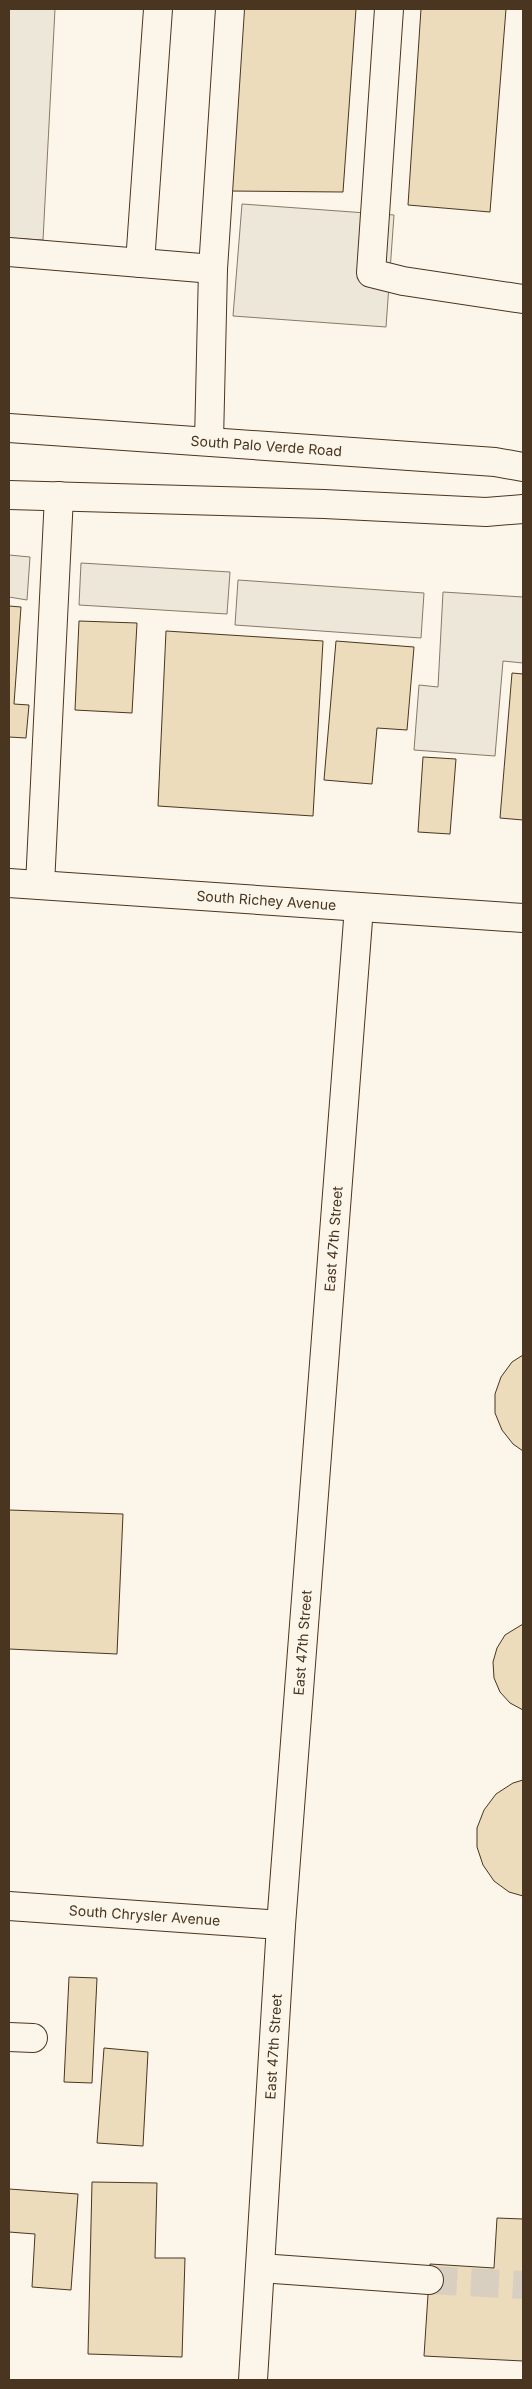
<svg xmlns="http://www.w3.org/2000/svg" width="532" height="2389" viewBox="0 0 532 2389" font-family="Inter,sans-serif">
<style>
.parking{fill:#ede7d9;stroke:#887966}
.building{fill:#ecdcbc;stroke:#4a3520}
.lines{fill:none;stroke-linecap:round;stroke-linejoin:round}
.minor-tunnel{stroke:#d8cfc1;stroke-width:28;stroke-dasharray:28 14;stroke-linecap:butt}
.minor-casing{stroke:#4a3520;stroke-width:30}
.major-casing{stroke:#4a3520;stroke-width:30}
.minor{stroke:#fbf6e9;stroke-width:28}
.major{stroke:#fbf6e9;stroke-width:28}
.labels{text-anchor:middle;stroke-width:4;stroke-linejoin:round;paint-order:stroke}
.street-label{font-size:14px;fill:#4a3520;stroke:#fbf6e9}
</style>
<rect width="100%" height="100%" fill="#fbf6e9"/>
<!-- parking -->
<g class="parking">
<polygon points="9,9 55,9 43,240 9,238"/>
<polygon points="242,204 394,215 386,327 233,316"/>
<polygon points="9,555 30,557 27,600 9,597"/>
<polygon points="81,563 230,572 227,614 79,605"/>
<polygon points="238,580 424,593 421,638 235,625"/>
<polygon points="443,592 523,597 523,663 503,661 495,756 414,750 419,685 438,687"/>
</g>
<!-- building -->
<g class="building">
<polygon points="241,9 356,9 343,192 229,191"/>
<polygon points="421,9 506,9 490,212 408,205"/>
<polygon points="9,606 21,607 14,704 29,705 26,738 9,737"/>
<polygon points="79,621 137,623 132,713 75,710"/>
<polygon points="166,631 323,641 313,816 158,806"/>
<polygon points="336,641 414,647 407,730 377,728 372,784 324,780"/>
<polygon points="512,673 523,674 523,820 500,818"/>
<polygon points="423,757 456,759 450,834 418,832"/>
<polygon points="523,1355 523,1451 513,1444 502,1430 495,1413 495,1394 501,1377 512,1362"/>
<polygon points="9,1510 123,1514 117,1654 9,1649"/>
<polygon points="523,1624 523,1710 510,1703 500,1692 494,1678 493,1662 497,1648 505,1635"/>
<polygon points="523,1780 523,1896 509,1892 494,1881 483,1865 477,1847 477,1828 484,1810 496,1794 513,1783"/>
<polygon points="69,1977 97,1978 92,2083 64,2082"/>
<polygon points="104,2048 148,2052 143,2146 97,2143"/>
<polygon points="92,2182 157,2183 155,2258 185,2258 182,2357 88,2354"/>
<polygon points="9,2189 78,2194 71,2290 32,2287 35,2234 9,2232"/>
<polygon points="497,2218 523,2219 523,2361 424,2356 430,2264 494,2268"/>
</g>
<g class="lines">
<!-- minor-tunnel -->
<polyline class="minor-tunnel" points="429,2280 523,2285"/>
<defs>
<g id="minor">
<polyline points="389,9 371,273 403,281 523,299"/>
<polyline points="9,252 213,269"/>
<polyline points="140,263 158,9"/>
<polyline points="209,441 213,269 230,9"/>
<path id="s1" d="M9,883L523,918"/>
<polyline points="40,885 59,496"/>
<path id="s2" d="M9,1906L281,1925"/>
<polyline points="9,2037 33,2038"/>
<polyline points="260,2268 429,2280"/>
<path id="s3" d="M253,2380L281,1925L359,907"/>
</g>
<g id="major">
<path id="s4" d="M9,428L495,462L523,467"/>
<polyline points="9,495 324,504 486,512 523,509"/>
</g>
</defs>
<!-- minor casing -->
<use href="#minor" class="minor-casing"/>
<!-- major casing -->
<use href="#major" class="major-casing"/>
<!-- minor -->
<use href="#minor" class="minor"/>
<!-- major -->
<use href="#major" class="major"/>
</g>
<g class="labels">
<!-- street labels -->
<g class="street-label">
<text dy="5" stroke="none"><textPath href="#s4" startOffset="258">South Palo Verde Road</textPath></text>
<text dy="5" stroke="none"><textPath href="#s1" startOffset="258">South Richey Avenue</textPath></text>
<text dy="5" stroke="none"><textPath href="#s3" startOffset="1144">East 47th Street</textPath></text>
<text dy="5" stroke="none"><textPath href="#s3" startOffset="739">East 47th Street</textPath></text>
<text dy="5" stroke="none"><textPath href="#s2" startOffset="136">South Chrysler Avenue</textPath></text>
<text dy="5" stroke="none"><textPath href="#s3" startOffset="334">East 47th Street</textPath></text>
</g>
</g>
<!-- border -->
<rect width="532" height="2389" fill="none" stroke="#4a3520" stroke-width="20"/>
</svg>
